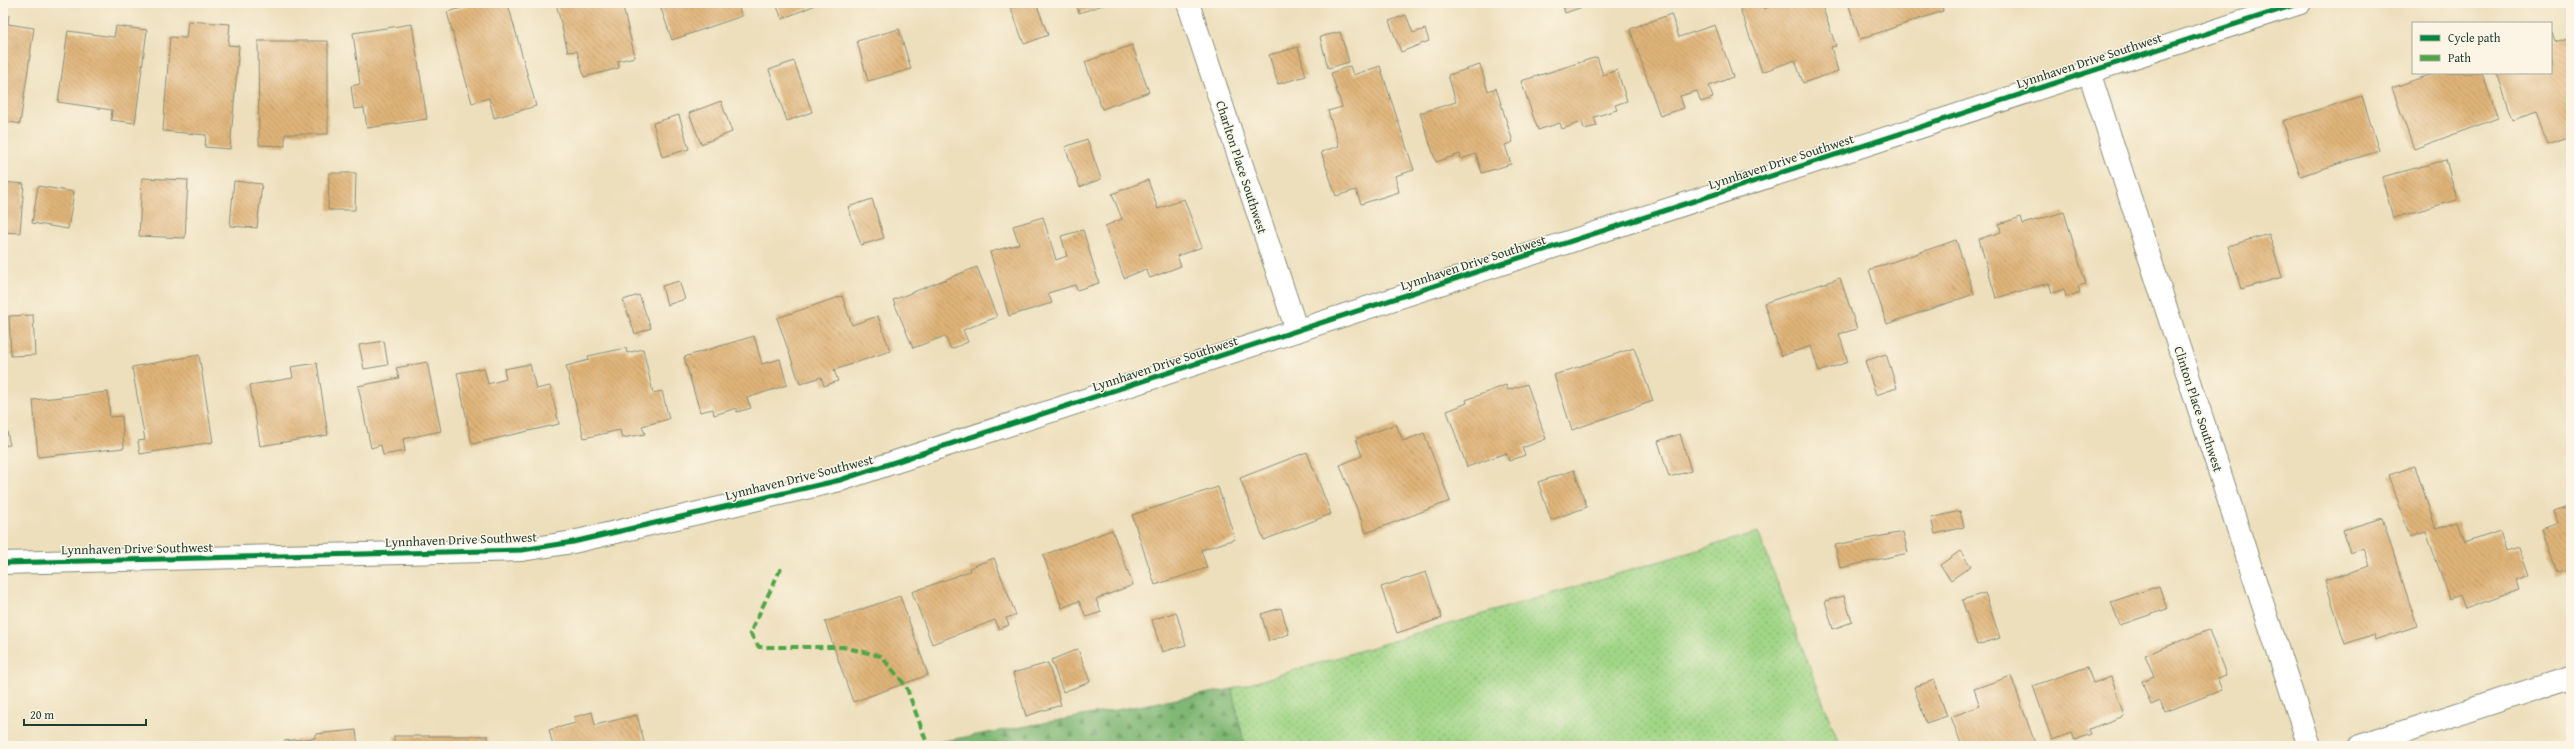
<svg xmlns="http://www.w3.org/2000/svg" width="2574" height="749" viewBox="0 0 2574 749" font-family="'Gentium Book Plus',serif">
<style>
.forest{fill:url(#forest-firs);stroke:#507a54}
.park{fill:url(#park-dots);stroke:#608a5e}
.building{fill:url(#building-back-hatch)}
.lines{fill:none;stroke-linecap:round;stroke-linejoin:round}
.minor-casing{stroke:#868e78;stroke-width:24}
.minor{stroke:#fff;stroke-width:22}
.quiet{stroke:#4fa644;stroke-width:4;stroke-dasharray:8 4;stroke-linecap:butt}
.cycleway-casing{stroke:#fcf5e5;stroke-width:8}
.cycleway{stroke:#00873e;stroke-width:5}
.labels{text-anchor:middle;stroke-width:3;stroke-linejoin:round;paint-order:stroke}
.street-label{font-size:13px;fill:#1f3d34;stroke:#fcf5e5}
</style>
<defs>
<pattern id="forest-firs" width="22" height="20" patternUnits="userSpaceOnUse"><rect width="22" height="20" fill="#80b774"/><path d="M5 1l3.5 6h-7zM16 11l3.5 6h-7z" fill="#689660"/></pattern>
<pattern id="park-dots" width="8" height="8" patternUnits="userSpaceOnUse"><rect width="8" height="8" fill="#a1d687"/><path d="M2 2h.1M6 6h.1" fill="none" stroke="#83af6f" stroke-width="1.8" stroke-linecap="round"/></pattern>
<pattern id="building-back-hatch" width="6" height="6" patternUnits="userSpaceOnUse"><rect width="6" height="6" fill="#e0b479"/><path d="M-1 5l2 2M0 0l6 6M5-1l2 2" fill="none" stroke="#b59464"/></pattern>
</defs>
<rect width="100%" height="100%" fill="#fcf5e5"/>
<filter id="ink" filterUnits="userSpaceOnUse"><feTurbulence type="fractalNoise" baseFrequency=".025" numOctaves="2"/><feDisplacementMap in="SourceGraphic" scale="8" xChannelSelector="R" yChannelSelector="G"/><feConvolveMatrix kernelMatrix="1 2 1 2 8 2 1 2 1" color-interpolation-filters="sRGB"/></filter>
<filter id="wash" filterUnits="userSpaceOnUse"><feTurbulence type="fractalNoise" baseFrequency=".012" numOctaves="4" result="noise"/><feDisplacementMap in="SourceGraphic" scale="16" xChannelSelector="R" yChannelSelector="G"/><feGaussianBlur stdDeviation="0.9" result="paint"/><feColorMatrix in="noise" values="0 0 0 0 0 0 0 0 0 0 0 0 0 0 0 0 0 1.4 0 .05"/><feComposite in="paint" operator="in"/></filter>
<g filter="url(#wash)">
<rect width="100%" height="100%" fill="#eddfbc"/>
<!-- forest -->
<polygon class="forest" points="1232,689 1245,746 916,746"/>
<!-- park -->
<polygon class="park" points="1758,532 1840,746 1245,746 1232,689"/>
<g id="blocks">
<!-- building -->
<g class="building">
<polygon points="480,3 496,3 497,6 508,4 536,106 494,118 489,98 472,103 447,12"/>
<polygon points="556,3 622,3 635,57 618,61 619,68 584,77 577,51 568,52"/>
<polygon points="659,3 737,3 742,16 672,40"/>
<polygon points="770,3 812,3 813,6 782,19 776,4 771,6"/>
<polygon points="1009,3 1036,3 1048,35 1024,44"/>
<polygon points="1076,3 1108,3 1079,13"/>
<polygon points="1562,3 1594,3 1565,13"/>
<polygon points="1747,3 1762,3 1764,9 1780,3 1821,3 1836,46 1831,47 1838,71 1803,83 1795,60 1762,72 1739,6"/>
<polygon points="1848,3 1941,3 1943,11 1860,39"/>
<polygon points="3,14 9,15 8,24 34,28 20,124 3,121"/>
<polygon points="1671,14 1679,37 1715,25 1733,77 1709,86 1713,98 1701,102 1697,91 1680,96 1684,108 1660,116 1630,29"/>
<polygon points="1406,15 1413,33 1425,29 1429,41 1401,52 1389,21"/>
<polygon points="188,21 230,24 228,45 239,46 230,149 205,147 206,135 163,131 170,37 186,38"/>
<polygon points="412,24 427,119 367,128 364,108 354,109 351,86 360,84 353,33"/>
<polygon points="116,26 147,30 135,123 111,120 112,110 58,102 68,31 114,37"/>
<polygon points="899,29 911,69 868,81 857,41"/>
<polygon points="2551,30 2555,42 2571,37 2571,137 2548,145 2536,112 2513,120 2497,73 2551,73"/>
<polygon points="1340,32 1349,62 1328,68 1320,37"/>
<polygon points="258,41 328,41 328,134 285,134 285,146 259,145"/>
<polygon points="1132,45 1149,92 1102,109 1085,62"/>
<polygon points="1298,47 1306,76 1278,84 1269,55"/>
<polygon points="1597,57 1603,75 1617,70 1627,101 1615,105 1617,110 1594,117 1597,126 1584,129 1582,122 1562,129 1560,123 1538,130 1521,81"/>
<polygon points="794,61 812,112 787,121 769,70"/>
<polygon points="1480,65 1488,91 1496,88 1513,142 1505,145 1511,164 1482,173 1476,154 1461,159 1460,154 1436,162 1420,113 1456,102 1448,75"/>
<polygon points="1350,66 1353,75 1380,66 1414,170 1395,176 1399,192 1361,204 1356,190 1336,196 1321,152 1339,146 1328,111 1342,107 1331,73"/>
<polygon points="2434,73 2482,73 2498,118 2414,149 2392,88"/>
<polygon points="2362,96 2379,151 2300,176 2283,121"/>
<polygon points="721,101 732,132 701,144 689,113"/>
<polygon points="679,115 689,149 662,157 653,123"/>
<polygon points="1087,139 1101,179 1080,187 1065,147"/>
<polygon points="2446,160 2457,200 2393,218 2382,177"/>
<polygon points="329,173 356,173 355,210 328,210"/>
<polygon points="142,178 188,180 185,238 139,236"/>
<polygon points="1148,180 1158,209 1184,199 1202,247 1177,256 1181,266 1150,278 1146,269 1124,278 1105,226 1122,219 1112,194"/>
<polygon points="234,181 262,184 257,228 230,226"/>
<polygon points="3,182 24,184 20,233 3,232"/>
<polygon points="38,186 74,192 68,229 32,223"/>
<polygon points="872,199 884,238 861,245 848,207"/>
<polygon points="2064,212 2086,284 2078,286 2080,292 2066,297 2064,289 2052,293 2049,283 1996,298 1979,239 2001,232 1999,224 2021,217 2023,224"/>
<polygon points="1043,217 1056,260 1067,256 1061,236 1083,230 1099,283 1077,290 1075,285 1048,293 1052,303 1009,316 990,252 1019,244 1013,226"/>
<polygon points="2269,234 2282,277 2241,289 2228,246"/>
<polygon points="1956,240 1974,294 1887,324 1869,270"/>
<polygon points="977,267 997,317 963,330 968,342 951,349 945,336 913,348 893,300"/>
<polygon points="1840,278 1857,329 1839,334 1848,362 1819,372 1811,346 1781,356 1764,303"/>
<polygon points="679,281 685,299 667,305 662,286"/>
<polygon points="639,295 651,328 635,334 623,300"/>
<polygon points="842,296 852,325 878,316 890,351 834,370 838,381 824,386 821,377 800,384 777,318"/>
<polygon points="33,315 35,355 11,356 9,316"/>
<polygon points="754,336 762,364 780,359 787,385 747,398 751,408 737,412 737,408 714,415 713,409 700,412 684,357"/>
<polygon points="384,341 388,365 364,369 359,345"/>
<polygon points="626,348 627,353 643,349 653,393 662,391 669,419 642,426 645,434 622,438 620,430 584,438 566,366 589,360 588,356"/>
<polygon points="1634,348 1653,401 1572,430 1554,375"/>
<polygon points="1886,354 1897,388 1876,395 1865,361"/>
<polygon points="199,355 213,442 140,454 138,441 145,440 132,367"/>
<polygon points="427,362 441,431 403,439 405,451 383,455 381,445 371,448 358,386 399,378 396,368"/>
<polygon points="317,363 328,435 260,446 250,385 293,378 291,367"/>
<polygon points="530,364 536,389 550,386 559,424 472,444 457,373 484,368 488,384 506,379 504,369"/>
<polygon points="1527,384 1546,439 1522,448 1525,455 1509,461 1506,453 1467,467 1447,411 1467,403 1466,400 1506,385 1508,390"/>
<polygon points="108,392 110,417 122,416 124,448 38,457 33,400"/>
<polygon points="3,414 10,445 3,446"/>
<polygon points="1396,424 1403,441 1424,433 1450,501 1366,533 1340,465 1362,456 1356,439"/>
<polygon points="1680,434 1691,471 1669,477 1658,441"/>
<polygon points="1307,452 1331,514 1264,540 1240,478"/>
<polygon points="2415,466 2436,529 2458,522 2465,543 2500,531 2506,551 2519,547 2529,575 2516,580 2519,590 2465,609 2460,595 2450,599 2426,532 2410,537 2389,475"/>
<polygon points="1574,470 1587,507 1551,520 1538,482"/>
<polygon points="1218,487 1235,539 1201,550 1207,568 1155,585 1132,515"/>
<polygon points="2571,506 2571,569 2557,573 2542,529 2558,523 2554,511"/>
<polygon points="1960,511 1964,527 1935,534 1931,518"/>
<polygon points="2382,518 2417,626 2375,640 2374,634 2345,644 2325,580 2370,566 2364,548 2350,553 2343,530"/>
<polygon points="1112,530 1133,585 1096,599 1101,612 1086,617 1079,601 1062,608 1043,555"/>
<polygon points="1903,532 1908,553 1840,568 1835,545"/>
<polygon points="1960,551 1971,566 1951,580 1940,565"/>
<polygon points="994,558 1016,615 1006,618 1009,625 999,629 995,620 932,644 912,592 970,571 969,568"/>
<polygon points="1426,572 1442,618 1397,633 1381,587"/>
<polygon points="2159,586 2167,609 2120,625 2111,602"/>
<polygon points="1985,593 2000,638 1977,645 1962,600"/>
<polygon points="900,596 928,675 853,702 825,622"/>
<polygon points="1844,596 1852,622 1833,629 1825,601"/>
<polygon points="1281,608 1289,634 1269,641 1261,614"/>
<polygon points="1176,612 1186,645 1162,652 1152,620"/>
<polygon points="2209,630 2226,675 2217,678 2222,690 2165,712 2160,701 2151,705 2142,681 2154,676 2145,655"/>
<polygon points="1078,649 1090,682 1063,692 1051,660"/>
<polygon points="1048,663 1061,705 1026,716 1013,673"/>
<polygon points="2087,667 2093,683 2111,677 2124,716 2089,729 2091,734 2075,740 2072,733 2052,740 2033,686"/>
<polygon points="2011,676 2036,746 1962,746 1951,717 1980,706 1974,689"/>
<polygon points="1934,680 1947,716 1926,723 1914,687"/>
<polygon points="592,712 595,725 637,715 645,746 553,746 549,730 576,723 574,717"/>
<polygon points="356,730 358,746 285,746 284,741 315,738 315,734"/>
<rect x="394" y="736" width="94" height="10"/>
</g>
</g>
</g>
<g filter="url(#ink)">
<use href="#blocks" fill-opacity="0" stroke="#868e78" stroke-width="1"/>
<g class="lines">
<defs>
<g id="minor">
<polyline points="1188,3 1297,331"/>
<polyline points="2089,72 2309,746"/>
<polyline points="3,563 522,550 573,542 840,480 2300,3"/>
<polyline points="2360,746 2571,677"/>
</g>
</defs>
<!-- minor casing -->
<use href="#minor" class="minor-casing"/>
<!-- minor -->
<use href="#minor" class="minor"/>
<!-- quiet -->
<polyline class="quiet" points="781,568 750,633 759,647 843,647 881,656 906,686 928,746"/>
<defs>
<polyline id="cycleway" points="3,563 522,550 573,542 840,480 2300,3"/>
</defs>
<!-- cycleway casing -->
<use href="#cycleway" class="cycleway-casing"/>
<!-- cycleway -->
<use href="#cycleway" class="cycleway"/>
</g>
</g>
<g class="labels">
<!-- street labels -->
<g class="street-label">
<text transform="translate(2089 60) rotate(-18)" y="5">Lynnhaven Drive Southwest</text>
<text transform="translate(1781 161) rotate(-18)" y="5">Lynnhaven Drive Southwest</text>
<text transform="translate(1242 167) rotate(72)" y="5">Charlton Place Southwest</text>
<text transform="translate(1473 262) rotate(-18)" y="5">Lynnhaven Drive Southwest</text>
<text transform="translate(1165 363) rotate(-18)" y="5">Lynnhaven Drive Southwest</text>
<text transform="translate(2199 409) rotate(72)" y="5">Clinton Place Southwest</text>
<text transform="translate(799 477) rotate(-14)" y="5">Lynnhaven Drive Southwest</text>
<text transform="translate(461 539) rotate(-2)" y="5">Lynnhaven Drive Southwest</text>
<text transform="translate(137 548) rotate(-1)" y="5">Lynnhaven Drive Southwest</text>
</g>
</g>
<!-- margin -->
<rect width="2574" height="749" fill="none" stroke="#fcf5e5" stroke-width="16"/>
<!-- legend -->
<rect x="2412" y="22" width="140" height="52" fill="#fcf5e5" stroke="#a4ab9e"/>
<rect x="2420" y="35" width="20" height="6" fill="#00873e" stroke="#a4ab9e"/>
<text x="2448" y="42" font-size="12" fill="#1f3d34">Cycle path</text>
<rect x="2420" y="55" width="20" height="6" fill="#4fa644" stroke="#a4ab9e"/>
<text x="2448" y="62" font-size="12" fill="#1f3d34">Path</text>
<!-- scale -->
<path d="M24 719v6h122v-6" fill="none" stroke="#1f3d34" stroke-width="2"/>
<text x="30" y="719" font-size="12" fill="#1f3d34" stroke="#fcf5e5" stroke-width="3" paint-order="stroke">20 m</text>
</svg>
